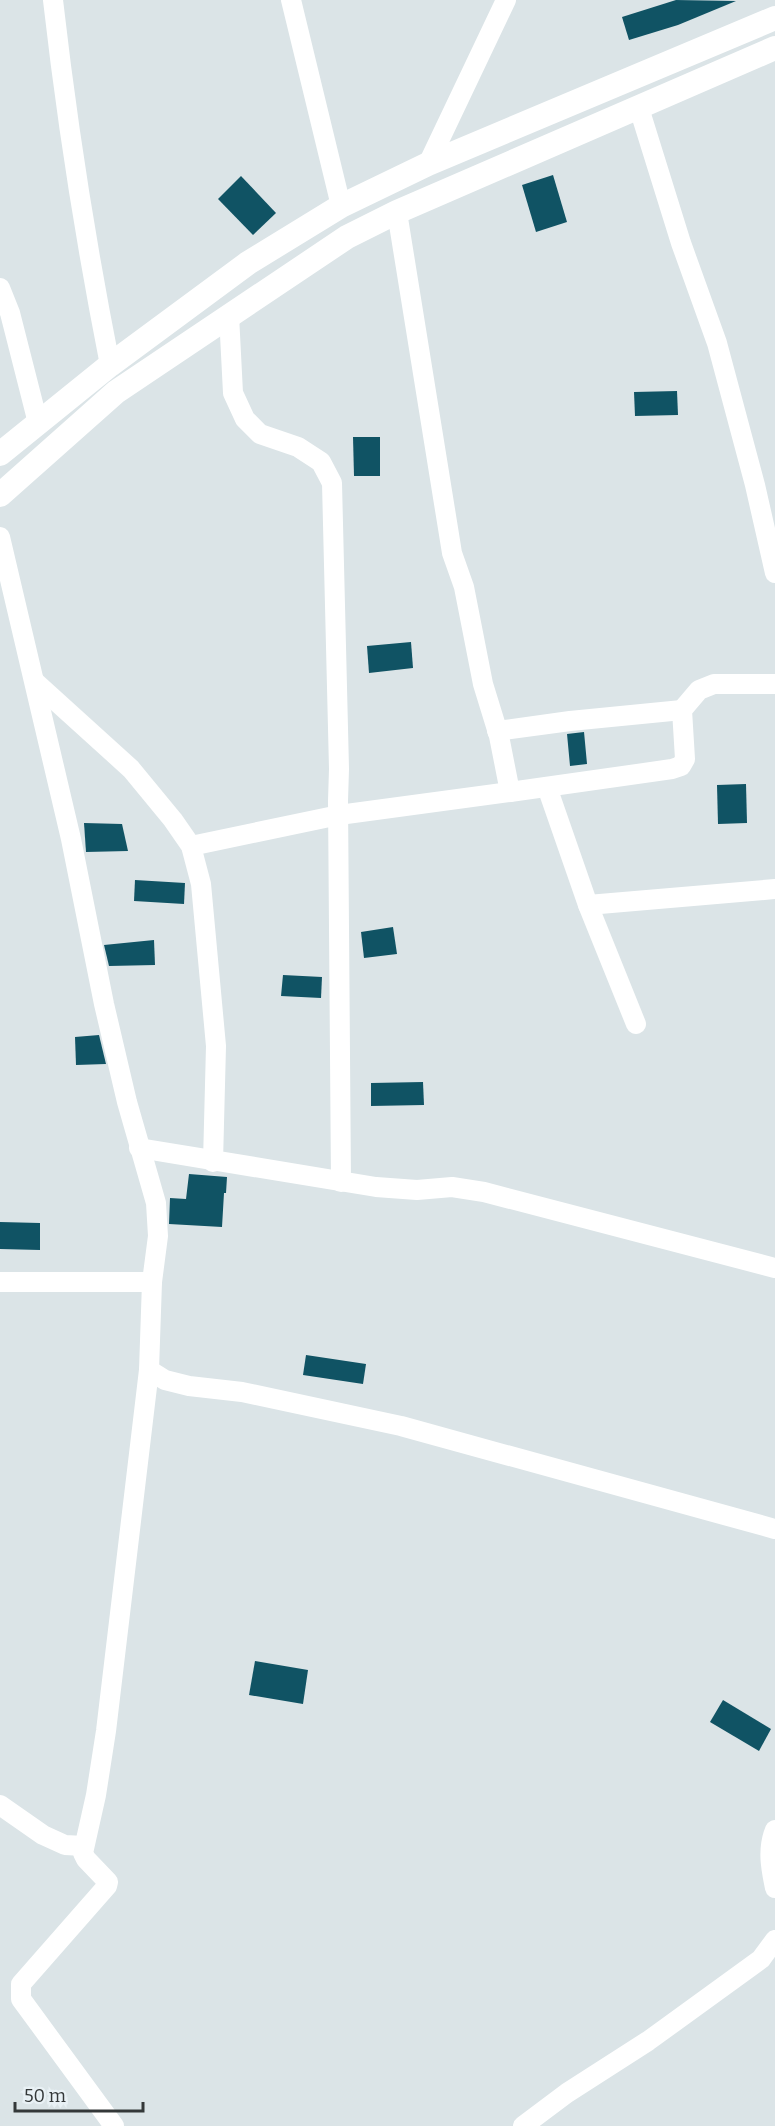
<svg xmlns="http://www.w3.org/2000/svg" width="775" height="2126" viewBox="0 0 775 2126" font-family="Bitter,serif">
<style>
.building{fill:#105364}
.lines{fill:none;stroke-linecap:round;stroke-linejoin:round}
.minor{stroke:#fff;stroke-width:20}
.tertiary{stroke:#fff;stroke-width:24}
</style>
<rect width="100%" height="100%" fill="#dbe4e7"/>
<!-- building -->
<g class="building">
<polygon points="676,0 736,1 678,25 629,40 622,17"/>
<polygon points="553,175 567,222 536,232 522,185"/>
<polygon points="241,176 276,213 253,235 218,199"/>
<polygon points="677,391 678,415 635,416 634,392"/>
<polygon points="353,437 380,437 380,476 354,476"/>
<polygon points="411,642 413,668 369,673 367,646"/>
<polygon points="584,732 587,764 570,766 567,734"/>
<polygon points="746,784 747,823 718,824 717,785"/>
<polygon points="84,823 122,824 128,851 86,852"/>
<polygon points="135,880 185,883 184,904 134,901"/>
<polygon points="393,927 397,954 364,958 361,932"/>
<polygon points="154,940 155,965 109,966 104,945"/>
<polygon points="283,975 322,977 321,998 281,996"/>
<polygon points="99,1035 106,1064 76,1065 75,1037"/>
<polygon points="423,1082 424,1105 371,1106 371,1083"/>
<polygon points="189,1174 227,1177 226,1193 224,1193 222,1227 169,1224 170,1198 186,1199"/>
<polygon points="0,1222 40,1223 40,1250 0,1249"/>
<polygon points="306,1355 366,1364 363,1384 303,1375"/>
<polygon points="255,1661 308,1670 303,1704 249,1695"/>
<polygon points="723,1700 771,1729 759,1751 710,1722"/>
</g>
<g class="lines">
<!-- minor -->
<g class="minor">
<path d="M53,0C67,123 86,244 110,365"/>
<polyline points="291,0 341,206"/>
<polyline points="639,108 681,243 717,343 755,485 775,573"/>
<polyline points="428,164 506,0"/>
<polyline points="397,212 452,553 464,587 483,684 499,736 510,792 672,769 681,766 685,759 682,710 699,690 714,684 775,684"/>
<polyline points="0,288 10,313 38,423"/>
<polyline points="229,315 233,393 245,419 260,434 298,447 321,462 332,483 339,769 338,801 341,1182"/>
<polyline points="0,537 71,839 104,1004 127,1102 156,1203 158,1236 152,1282 149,1370 106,1731 96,1795 83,1853 86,1859 108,1882 107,1886 21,1984 21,1999 114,2126"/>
<polyline points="35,682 131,769 173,820 191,846 201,884 216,1046 213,1162"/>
<polyline points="497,731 570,721 682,710"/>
<polyline points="547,787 588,905 636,1024"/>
<polyline points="191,846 339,815 510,792"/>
<polyline points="588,905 775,889"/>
<polyline points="139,1148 376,1187 417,1190 452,1187 484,1192 775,1268"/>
<polyline points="0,1282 152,1282"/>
<polyline points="149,1370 165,1380 189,1386 242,1392 401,1426 775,1529"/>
<polyline points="0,1805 43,1835 65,1845 84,1846"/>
<path d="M775,1830C767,1849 771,1869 775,1888"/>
<polyline points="523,2126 567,2093 648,2041 761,1959 775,1940"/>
</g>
<!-- tertiary -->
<g class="tertiary">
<polyline points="0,454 110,365 248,263 341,206 428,164 775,18"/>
<polyline points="0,495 116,392 347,237 397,212 775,48"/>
</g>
</g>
<!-- scale -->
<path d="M15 2102v9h128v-9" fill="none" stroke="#343839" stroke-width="3"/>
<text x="24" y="2102" font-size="18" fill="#343839" stroke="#e9f1f5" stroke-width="4.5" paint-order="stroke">50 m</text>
</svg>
